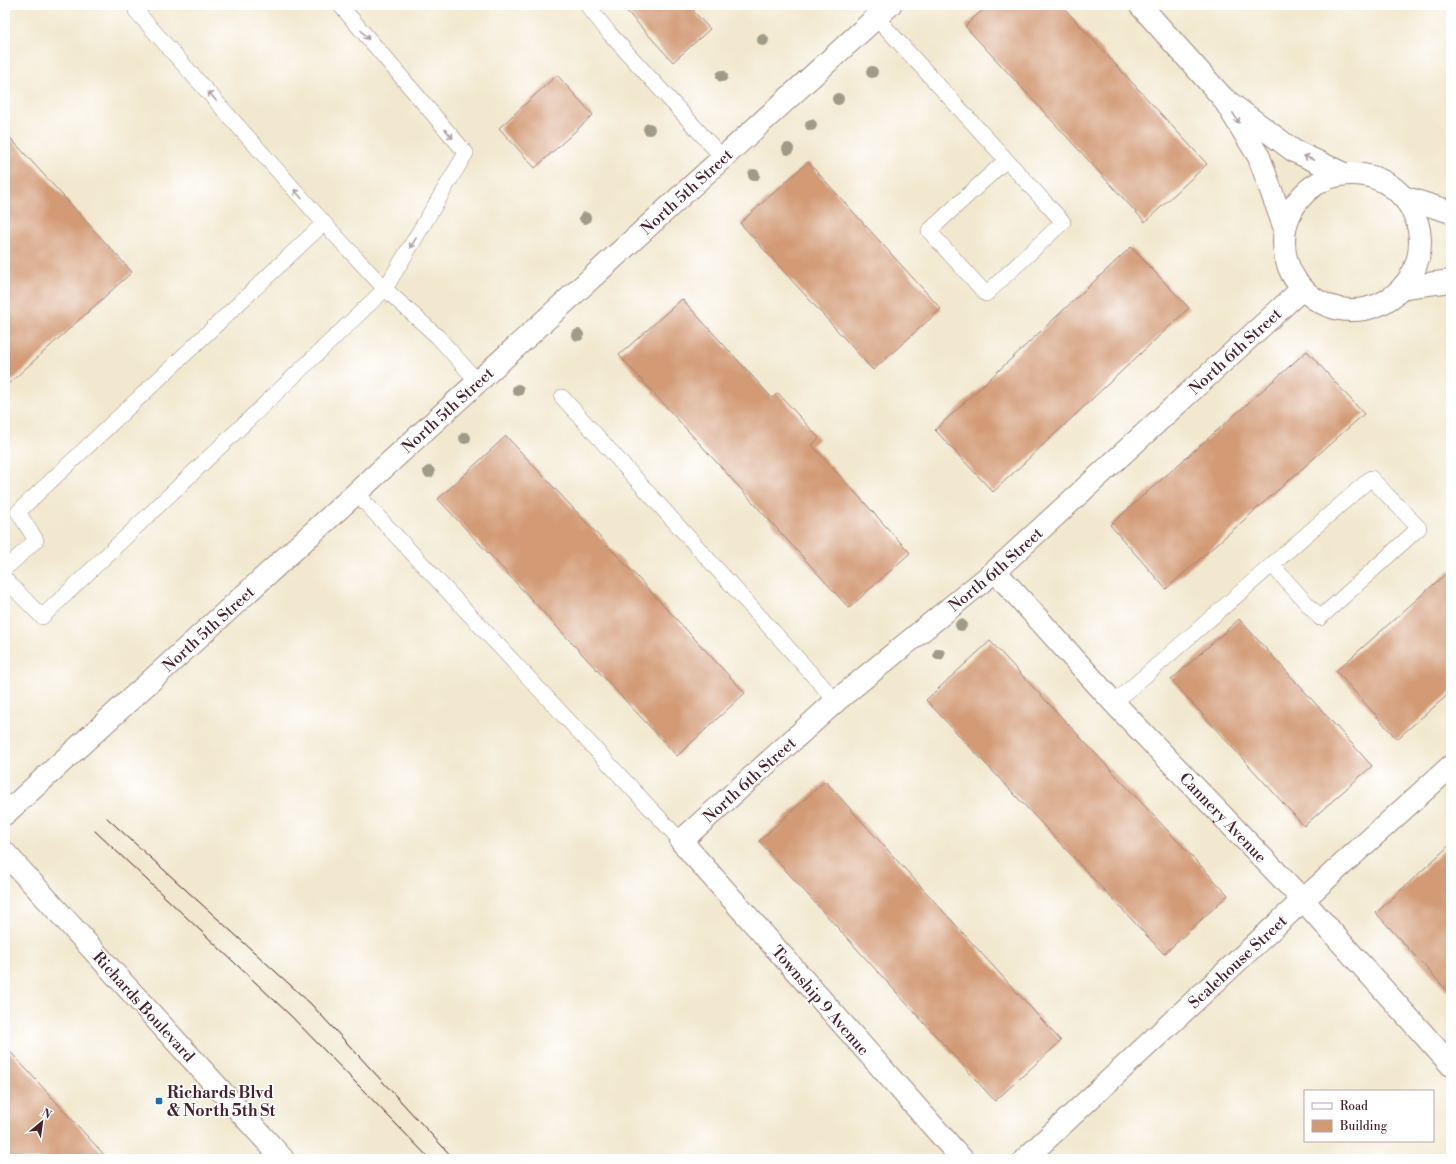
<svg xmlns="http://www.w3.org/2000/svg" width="1456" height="1164" viewBox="0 0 1456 1164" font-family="'Libre Bodoni',serif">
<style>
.building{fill:#d29a74}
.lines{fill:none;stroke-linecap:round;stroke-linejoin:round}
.service-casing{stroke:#9e847d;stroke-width:16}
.minor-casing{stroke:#9e847d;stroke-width:24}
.primary-casing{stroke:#9e847d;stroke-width:24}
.service{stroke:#fff;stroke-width:15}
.minor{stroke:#fff;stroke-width:22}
.primary{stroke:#fff;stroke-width:22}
.tram{stroke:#4a1f2b;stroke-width:1}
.tree{fill:#a09b88}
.oneway{stroke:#ae9aa0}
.poi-dot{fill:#1f6fb2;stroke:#fff;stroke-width:1.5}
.labels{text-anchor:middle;stroke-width:3.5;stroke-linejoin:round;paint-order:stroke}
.street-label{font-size:16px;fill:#4a1f2b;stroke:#fff}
.poi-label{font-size:16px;font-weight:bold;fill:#4a1f2b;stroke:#fff;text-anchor:start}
</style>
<rect width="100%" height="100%" fill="#fff"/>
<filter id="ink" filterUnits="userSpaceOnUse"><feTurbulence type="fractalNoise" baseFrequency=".025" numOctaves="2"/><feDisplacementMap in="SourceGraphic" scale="8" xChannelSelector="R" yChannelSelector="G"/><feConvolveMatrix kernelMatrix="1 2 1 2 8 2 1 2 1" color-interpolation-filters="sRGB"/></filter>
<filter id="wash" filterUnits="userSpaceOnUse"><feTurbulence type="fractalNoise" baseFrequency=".012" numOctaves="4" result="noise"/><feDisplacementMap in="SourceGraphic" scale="16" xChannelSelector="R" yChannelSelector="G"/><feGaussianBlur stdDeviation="0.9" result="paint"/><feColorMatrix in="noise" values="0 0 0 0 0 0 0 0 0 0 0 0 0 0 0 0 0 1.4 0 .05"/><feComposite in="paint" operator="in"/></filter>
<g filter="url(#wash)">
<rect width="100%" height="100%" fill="#f2e8cf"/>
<g id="blocks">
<!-- building -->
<g class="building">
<polygon points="621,5 700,5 693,11 710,29 673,62"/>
<polygon points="988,5 1061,5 1207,164 1145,222 965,26"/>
<polygon points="557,75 593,115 535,168 499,128"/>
<polygon points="5,132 132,272 5,387"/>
<polygon points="808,162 941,309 873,370 740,223"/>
<polygon points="1131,247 1189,308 993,492 935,430"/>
<polygon points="682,299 772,398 778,393 819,438 812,445 910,553 849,608 619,355"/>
<polygon points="1307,351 1364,414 1166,589 1110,525"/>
<polygon points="506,436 745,693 677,756 438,499"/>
<polygon points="1451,569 1451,692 1397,739 1336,671"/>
<polygon points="1239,619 1372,766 1304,826 1171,680"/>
<polygon points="990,641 1228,895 1164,954 926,700"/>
<polygon points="825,781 1061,1041 995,1101 759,841"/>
<polygon points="1451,844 1451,995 1376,913"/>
<polygon points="5,1046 108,1159 5,1159"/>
</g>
</g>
</g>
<g filter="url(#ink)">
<use href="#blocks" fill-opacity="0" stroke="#9e847d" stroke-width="1"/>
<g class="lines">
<defs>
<g id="service">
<polyline points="143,5 136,11 324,223 385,289 466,153 340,5"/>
<polyline points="587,5 610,34 723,158"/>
<polyline points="876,17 1063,222 986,294 929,231 1006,160"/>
<polyline points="562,397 836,701"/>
<polyline points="356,493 681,841"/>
<polyline points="5,569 36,540 18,512 324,223"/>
<polyline points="5,579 42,617 385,289 438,337 478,382"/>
<polyline points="1114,703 1371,478 1419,528 1320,618 1272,565"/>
</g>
<g id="minor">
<polyline points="1140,5 1223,98"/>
<circle cx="1352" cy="242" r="68"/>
<polyline points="1403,197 1451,212"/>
<polyline points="1285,229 1259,157 1223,98 1294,151 1344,174"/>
<polyline points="1405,287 1451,281"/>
<path id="s1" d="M995,571L1114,703L1303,900L1451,1065"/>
<path id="s2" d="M5,814L890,5"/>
<path id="s3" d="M962,1159L681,841L836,701L995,571L1302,289"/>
<path id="s4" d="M1025,1159L1303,900L1451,766"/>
</g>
<g id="primary">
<path id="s5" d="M5,853L283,1159"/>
</g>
</defs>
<!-- service casing -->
<use href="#service" class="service-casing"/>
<!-- minor casing -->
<use href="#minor" class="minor-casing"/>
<!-- primary casing -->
<use href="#primary" class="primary-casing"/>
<!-- service -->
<use href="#service" class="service"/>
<!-- minor -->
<use href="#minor" class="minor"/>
<!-- primary -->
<use href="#primary" class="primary"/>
<!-- tram -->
<g class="tram">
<polyline points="107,818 310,1003 454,1159"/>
<polyline points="95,831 291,1016 430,1159"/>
</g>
</g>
<!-- trees -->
<g class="tree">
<circle cx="763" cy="40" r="6"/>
<circle cx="872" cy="72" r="6"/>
<circle cx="722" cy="76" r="6"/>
<circle cx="838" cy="99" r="6"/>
<circle cx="811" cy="125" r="6"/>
<circle cx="649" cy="129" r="6"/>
<circle cx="788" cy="149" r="6"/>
<circle cx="754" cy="175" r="6"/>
<circle cx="585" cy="218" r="6"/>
<circle cx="578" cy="335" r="6"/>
<circle cx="518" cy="390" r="6"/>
<circle cx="465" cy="438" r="6"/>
<circle cx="429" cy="472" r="6"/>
<circle cx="961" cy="625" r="6"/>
<circle cx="939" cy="654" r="6"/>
</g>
<!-- one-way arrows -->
<defs><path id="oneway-shaft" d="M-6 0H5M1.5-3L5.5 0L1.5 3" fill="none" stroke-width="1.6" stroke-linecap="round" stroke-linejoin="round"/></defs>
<g class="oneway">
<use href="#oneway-shaft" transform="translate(365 35) rotate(50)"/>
<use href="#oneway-shaft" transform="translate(212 96) rotate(-131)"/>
<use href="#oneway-shaft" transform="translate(1236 118) rotate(58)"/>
<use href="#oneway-shaft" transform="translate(449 134) rotate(50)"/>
<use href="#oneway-shaft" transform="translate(1309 158) rotate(-155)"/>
<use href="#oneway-shaft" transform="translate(298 194) rotate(-131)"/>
<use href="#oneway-shaft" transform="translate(413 243) rotate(121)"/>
</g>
</g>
<!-- markers -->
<rect class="poi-dot" x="155" y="1097" width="8" height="8" rx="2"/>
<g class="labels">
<!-- street labels -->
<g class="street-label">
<text dy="6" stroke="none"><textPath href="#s2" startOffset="923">North 5th Street</textPath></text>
<text dy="6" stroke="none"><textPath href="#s3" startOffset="1164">North 6th Street</textPath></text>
<text dy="6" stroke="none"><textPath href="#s2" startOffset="599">North 5th Street</textPath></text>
<text dy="6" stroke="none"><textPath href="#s3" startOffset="840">North 6th Street</textPath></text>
<text dy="6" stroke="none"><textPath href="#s2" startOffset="275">North 5th Street</textPath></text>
<text dy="6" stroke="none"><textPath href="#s3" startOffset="516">North 6th Street</textPath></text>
<text dy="6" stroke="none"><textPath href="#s1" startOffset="336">Cannery Avenue</textPath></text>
<text dy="6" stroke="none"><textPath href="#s4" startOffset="290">Scalehouse Street</textPath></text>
<text transform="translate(821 1000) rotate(49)" y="6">Township 9 Avenue</text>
<text dy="6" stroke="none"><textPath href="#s5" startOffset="207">Richards Boulevard</textPath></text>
</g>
<!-- poi labels -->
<g class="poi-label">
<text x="167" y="1098">Richards Blvd<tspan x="167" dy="18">&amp; North 5th St</tspan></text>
</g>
</g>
<!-- margin -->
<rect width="1456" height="1164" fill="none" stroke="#fff" stroke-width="20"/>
<!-- legend -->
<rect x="1304" y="1090" width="130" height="52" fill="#ffffff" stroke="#b7a5aa"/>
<rect x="1312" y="1103" width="20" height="6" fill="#ffffff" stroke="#b7a5aa"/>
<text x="1340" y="1110" font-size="12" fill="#4a1f2b">Road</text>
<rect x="1312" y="1120" width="20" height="12" fill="#d29a74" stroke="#b7a5aa"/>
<text x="1340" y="1130" font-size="12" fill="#4a1f2b">Building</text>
<!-- north arrow -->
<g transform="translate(42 1122) rotate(29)" stroke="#ffffff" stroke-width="3" paint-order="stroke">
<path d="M0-3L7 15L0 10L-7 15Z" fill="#4a1f2b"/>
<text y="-6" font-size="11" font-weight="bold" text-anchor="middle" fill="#4a1f2b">N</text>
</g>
</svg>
